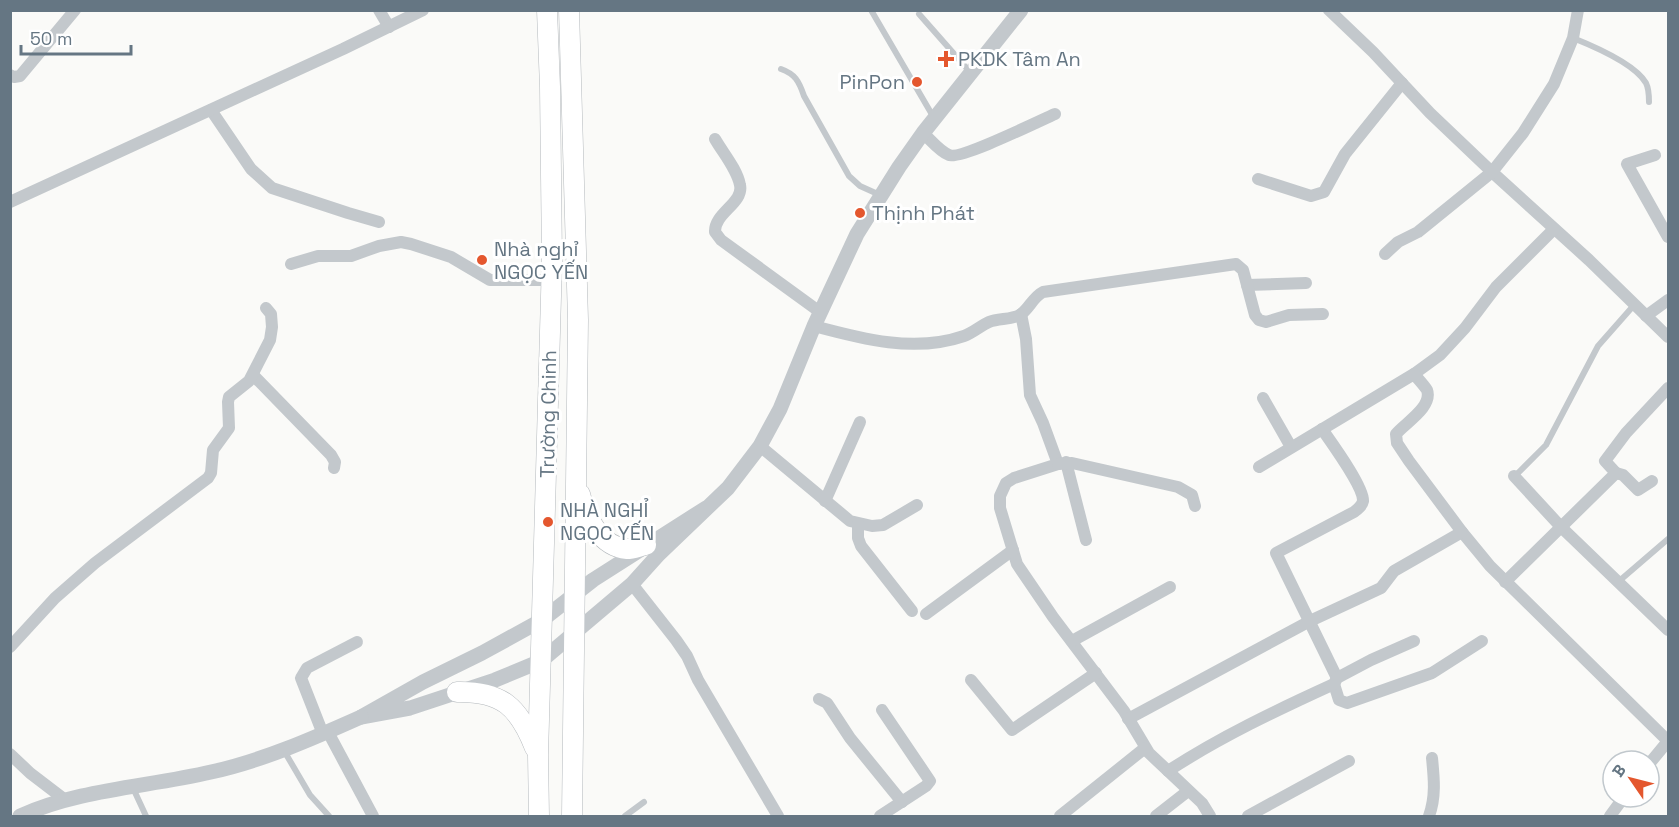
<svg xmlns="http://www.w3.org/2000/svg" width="1679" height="827" viewBox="0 0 1679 827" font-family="'Space Grotesk',sans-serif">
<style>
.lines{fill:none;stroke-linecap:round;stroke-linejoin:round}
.trunk-casing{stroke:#b4b9bd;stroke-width:21}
.service{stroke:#c3c8cc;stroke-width:6}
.minor{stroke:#c3c8cc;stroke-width:12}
.tertiary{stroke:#c3c8cc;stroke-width:15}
.trunk{stroke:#fff;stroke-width:20}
.poi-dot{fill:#e4572e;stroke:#fff;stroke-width:2}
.labels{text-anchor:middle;stroke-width:6;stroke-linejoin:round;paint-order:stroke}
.poi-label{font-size:20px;fill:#657683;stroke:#fff;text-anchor:start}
.street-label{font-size:20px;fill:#657683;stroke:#fff}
</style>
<rect width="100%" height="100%" fill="#fafaf8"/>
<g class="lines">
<defs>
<g id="trunk">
<polyline points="569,10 578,320 572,816"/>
<path d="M580,494C585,517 601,547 627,549C633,549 640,546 646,545"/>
<path d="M457,692C502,691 519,707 535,748"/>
<polyline points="539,816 538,755 552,261 550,87 547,10"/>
</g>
</defs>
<!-- trunk casing -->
<use href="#trunk" class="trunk-casing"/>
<!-- service -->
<g class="service">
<polyline points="871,10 934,118"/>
<polyline points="919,14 970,72"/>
<path d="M1573,38C1593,46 1635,64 1646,83C1649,89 1649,96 1649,102"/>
<path d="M781,69C795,74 799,81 804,96L849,176L860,186L880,195"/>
<polyline points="1515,476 1546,445 1598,346 1635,304"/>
<polyline points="1618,582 1668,539"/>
<polyline points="283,749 310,795 329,816"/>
<polyline points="133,788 146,816"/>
<polyline points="625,816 644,802"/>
</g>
<!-- minor -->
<g class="minor">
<polyline points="379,10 389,27"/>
<polyline points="1329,10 1373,52 1430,113 1492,172 1589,260 1668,337"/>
<polyline points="10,75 14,77 20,76 75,10"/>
<polyline points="211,110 251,169 272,188 348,213 379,222"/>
<path d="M923,133C931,140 939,151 949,155C960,160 1039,121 1055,114"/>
<path d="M715,139C723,153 737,169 740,185C744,203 714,213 715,232L721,240L820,312"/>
<polyline points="1655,155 1627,164 1668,237"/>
<polyline points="1258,179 1311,196 1324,192 1345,154 1402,83"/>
<polyline points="10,202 343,49 423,10"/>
<polyline points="1385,254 1398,242 1418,232 1492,172 1523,133 1554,84 1573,38 1578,10"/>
<polyline points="291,264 318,256 351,256 379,246 401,242 411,244 451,257 490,280 551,280"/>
<polyline points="1247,285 1306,283"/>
<polyline points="1021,314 1026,339 1030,395 1043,423 1058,464 1014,478 1006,483 1000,496 1000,508 1017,564 1053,617 1124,711 1149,753 1202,803 1210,816"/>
<polyline points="1646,316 1668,300"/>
<path d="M814,326C862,339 915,353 964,336C973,333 980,326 989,322C998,318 1011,320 1020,315C1029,309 1033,297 1043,292L1236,264L1243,270L1255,315L1259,320L1266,322L1289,315L1323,314"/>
<polyline points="1414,374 1440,355 1465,328 1496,287 1554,229"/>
<polyline points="253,375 331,455 335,462 334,468"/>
<polyline points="1263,398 1291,447"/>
<path d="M1322,429C1331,442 1364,487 1363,501C1362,506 1358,509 1354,512L1276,553L1337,678"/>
<polyline points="760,446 850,521 872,526 883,525 917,505"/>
<polyline points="1066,462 1086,540"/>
<polyline points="1058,464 1072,463 1178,487 1192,495 1195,506"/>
<path d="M1259,467L1414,374C1418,379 1424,385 1427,390C1433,407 1405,423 1396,434L1397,443L1409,461L1462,532L1490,566L1668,741"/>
<polyline points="1616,473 1623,475 1638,490 1652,481"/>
<polyline points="1514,476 1561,527 1668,630"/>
<polyline points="825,501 860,422"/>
<polyline points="858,524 858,538 861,546 912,611"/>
<polyline points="1505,582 1616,473 1605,461 1626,433 1668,388"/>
<polyline points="632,584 676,640 687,656 698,680 778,816"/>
<polyline points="926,614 1013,550"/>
<polyline points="1072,641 1170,587"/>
<polyline points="10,647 55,598 95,563 208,478 211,473 213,450 229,428 228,402 229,397 249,381 270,340 272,327 271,314 266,308"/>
<polyline points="971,680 1012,730 1096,673"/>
<polyline points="1334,684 1339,700 1347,703 1432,673 1482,641"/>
<polyline points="819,699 827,703 850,738 902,802"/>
<polyline points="1128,719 1310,621 1381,588 1394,571 1462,532"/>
<polyline points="328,732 373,816"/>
<polyline points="323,734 301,678 307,668 357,642"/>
<polyline points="10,754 30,773 64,799"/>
<polyline points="1649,764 1668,741"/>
<path d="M1168,771C1220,737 1277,710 1334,684L1337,678L1371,660L1414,641"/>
<polyline points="880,816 926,786 930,781 882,710"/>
<polyline points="1060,816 1145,748"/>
<polyline points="1156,816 1188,791"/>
<polyline points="1248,816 1349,761"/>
<path d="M1429,816C1436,797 1434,778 1432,758"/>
<polyline points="1610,816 1624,797"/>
</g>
<!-- tertiary -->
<g class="tertiary">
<polyline points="706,508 593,580 542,620 482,653 423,682 361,717 410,708 495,680 541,661 632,584 659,554 728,488 760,446 780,409 814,326 857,234 899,167 923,133 1021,10"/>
<path d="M20,816C80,789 147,787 211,772C262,761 314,738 361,717"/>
</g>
<!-- trunk -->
<use href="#trunk" class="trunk"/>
</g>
<!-- markers -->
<g class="poi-dot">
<path d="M943 50h6v6h6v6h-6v6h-6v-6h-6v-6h6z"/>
<circle cx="917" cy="82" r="6"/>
<circle cx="860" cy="213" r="6"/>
<circle cx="482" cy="260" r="6"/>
<circle cx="548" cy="522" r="6"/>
</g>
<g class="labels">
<!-- poi labels -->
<g class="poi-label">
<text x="958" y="66">PKDK Tâm An</text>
<text x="905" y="89" text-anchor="end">PinPon</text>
<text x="872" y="220">Thịnh Phát</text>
<text x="494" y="256">Nhà nghỉ<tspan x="494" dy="23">NGỌC YẾN</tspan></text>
<text x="560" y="517">NHÀ NGHỈ<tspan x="560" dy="23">NGỌC YẾN</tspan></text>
</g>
<!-- street labels -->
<g class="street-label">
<text transform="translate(548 414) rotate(-89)" y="7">Trường Chinh</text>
</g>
</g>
<!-- border -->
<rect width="1679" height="827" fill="none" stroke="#657683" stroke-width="24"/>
<!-- north arrow -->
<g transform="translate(1631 779) rotate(305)"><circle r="28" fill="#ffffff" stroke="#c1c8cd" stroke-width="1.5"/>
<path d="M0-4.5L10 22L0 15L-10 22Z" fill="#e4572e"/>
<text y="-9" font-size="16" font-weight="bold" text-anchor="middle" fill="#657683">B</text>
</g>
<!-- scale -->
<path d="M21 45v9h110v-9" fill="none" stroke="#657683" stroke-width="3"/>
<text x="30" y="45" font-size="18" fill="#657683" stroke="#ffffff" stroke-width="4.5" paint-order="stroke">50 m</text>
</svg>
